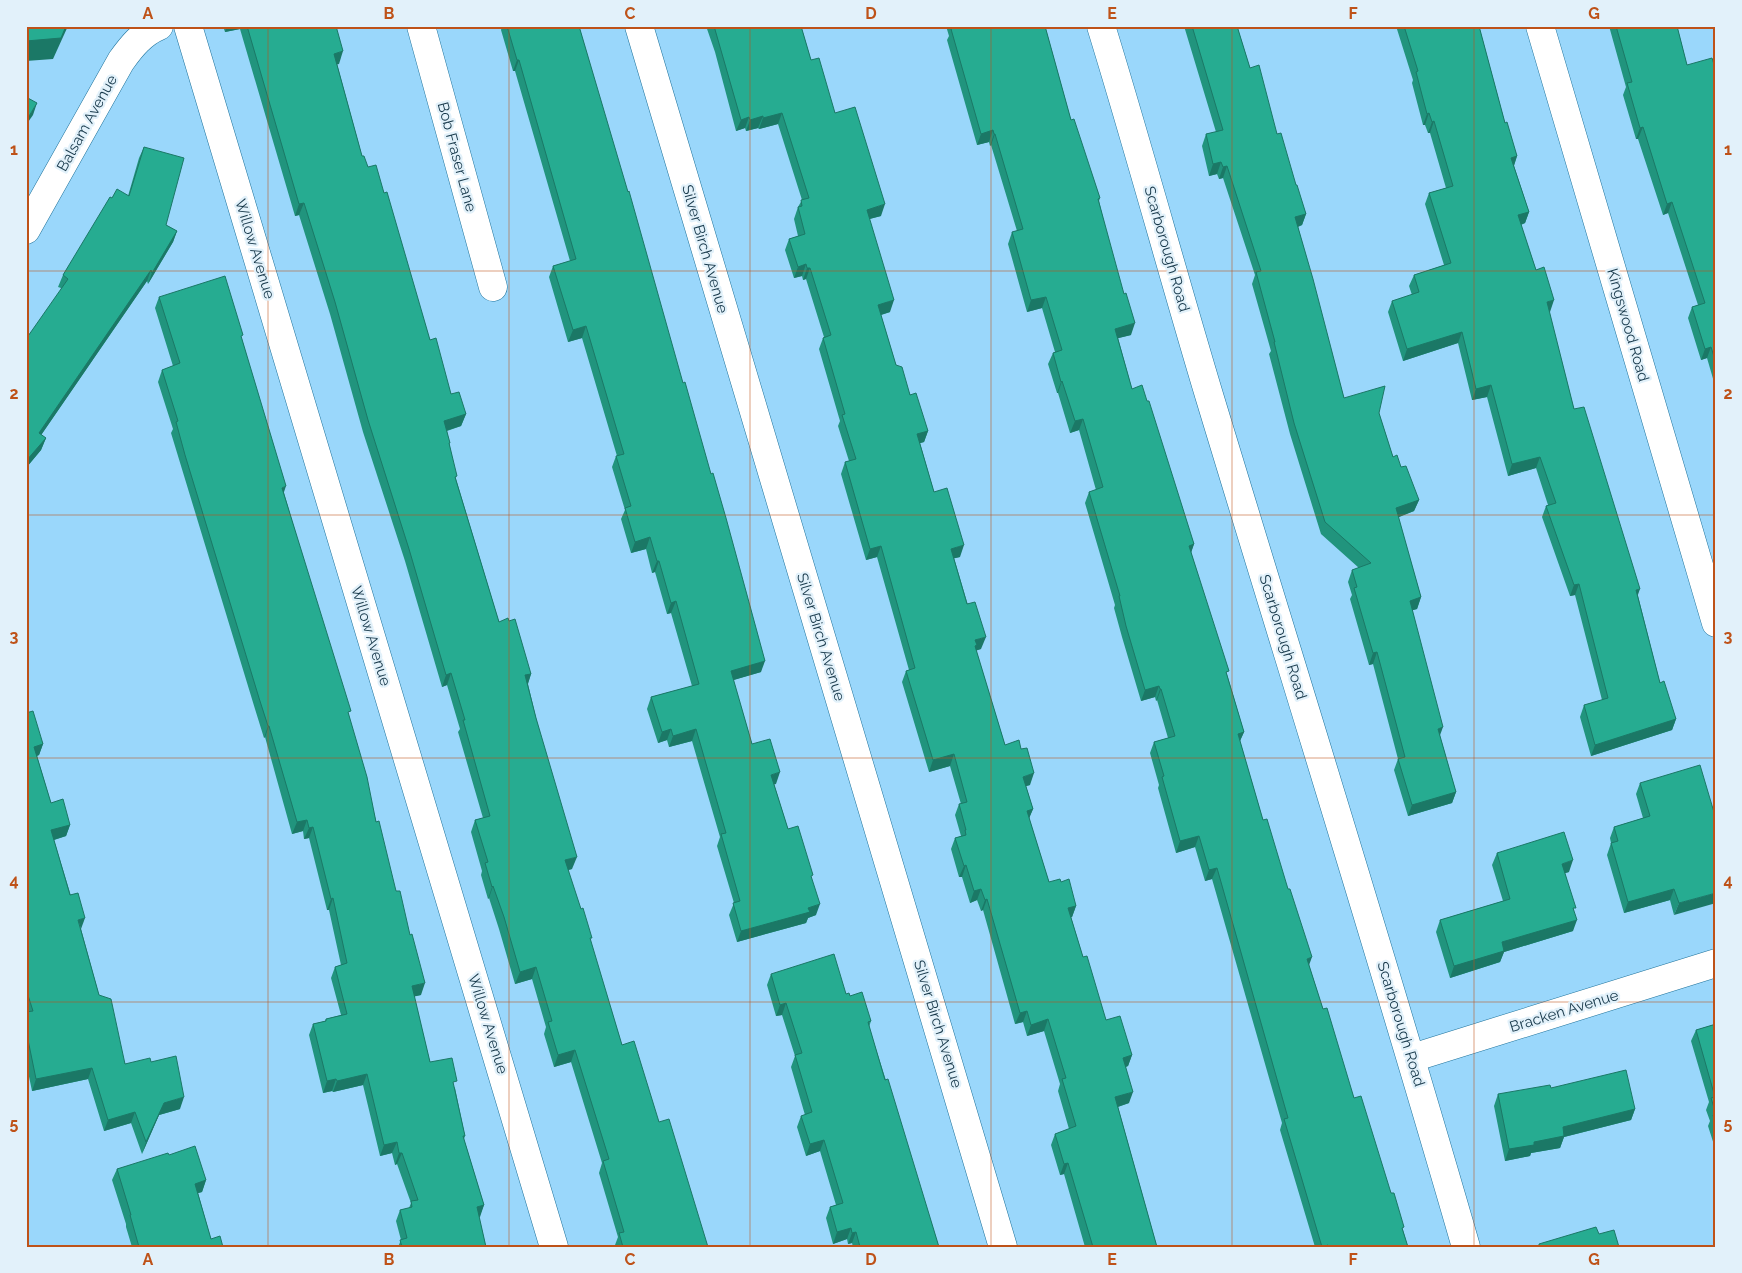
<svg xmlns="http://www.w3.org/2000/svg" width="1742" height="1273" viewBox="0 0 1742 1273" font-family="Raleway,sans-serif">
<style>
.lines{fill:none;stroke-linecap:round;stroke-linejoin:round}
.minor-casing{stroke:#1e729b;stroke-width:29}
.minor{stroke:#fff;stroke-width:28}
.wall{fill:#21947d}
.shaded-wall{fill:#1b7866}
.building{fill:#26ac91;stroke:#1b7866}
.grid{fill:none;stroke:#be5218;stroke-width:1;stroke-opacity:0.55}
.labels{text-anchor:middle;stroke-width:4.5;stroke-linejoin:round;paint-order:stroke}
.street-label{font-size:15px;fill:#17384a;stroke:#e2f1fa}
.neatline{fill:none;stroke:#be5218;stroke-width:2}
.grid-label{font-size:16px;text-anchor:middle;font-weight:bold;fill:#be5218}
</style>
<rect width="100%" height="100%" fill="#9ad7fb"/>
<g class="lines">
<defs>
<g id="minor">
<polyline points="188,26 554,1247"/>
<polyline points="421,26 493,287"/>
<polyline points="639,26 1003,1247"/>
<path d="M1101,26C1139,149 1172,272 1209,395C1295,679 1384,962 1466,1247"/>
<polyline points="1540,26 1716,623"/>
<path d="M26,230L121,61C131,47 142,33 159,26"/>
<polyline points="1412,1058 1716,963"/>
</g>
</defs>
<!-- minor casing -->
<use href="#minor" class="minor-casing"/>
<!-- minor -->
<use href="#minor" class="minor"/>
</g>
<!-- wall -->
<g class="wall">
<polygon points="223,26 336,26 339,64 337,64 362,156 368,167 384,193 430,340 451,394 466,414 461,426 447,431 456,479 499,622 531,674 528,684 572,869 568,870 622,1045 659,1122 708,1247 615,1247 615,1245 618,1237 599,1173 602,1163 571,1062 554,1067 544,1034 546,1027 532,979 515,984 499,929 489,898 488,899 481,875 482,871 471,832 475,820 483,818 458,732 460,729 447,685 442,687 405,561 363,432 330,314 299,215 295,216 240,29 225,32"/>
<polygon points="502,26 579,26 761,672 733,680 752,744 776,784 774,784 788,829 812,880 816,915 808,918 806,923 737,942 729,915 734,903 717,846 720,837 692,741 669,747 667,740 658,743 647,709 651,697 692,686 671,613 667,614 655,572 652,573 646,549 631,553 621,519 625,510 612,467 616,456 617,456 582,338 568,342 549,277 553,266 570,261 515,71 513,71 501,30"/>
<polygon points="706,26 801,26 811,60 835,113 881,216 869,219 890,312 881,315 896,365 928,431 924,442 920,443 934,492 960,557 954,558 981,649 976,650 1005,745 1030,785 1026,786 1033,809 1029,818 1049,882 1061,882 1076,906 1072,917 1071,917 1083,957 1106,1020 1132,1055 1128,1066 1126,1067 1129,1103 1118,1107 1157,1247 1085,1247 1064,1174 1060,1175 1051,1145 1055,1134 1069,1129 1058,1091 1060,1084 1044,1031 1027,1036 1023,1022 1015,1024 983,910 981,911 977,900 970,903 962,877 959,877 951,849 955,838 961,836 955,815 959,804 961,804 950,766 929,772 902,682 906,671 909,670 877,557 866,560 841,474 845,462 849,461 838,426 840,421 819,349 823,338 824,337 806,279 803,280 802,276 794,278 785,250 789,239 798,236 794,219 798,207 802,200 778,124 759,129 758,128 746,131 745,128 736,131 715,52"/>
<polygon points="946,26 1045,26 1071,120 1100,198 1099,201 1131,335 1118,338 1132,389 1194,544 1191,552 1244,732 1240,741 1263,820 1309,965 1323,1009 1354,1098 1403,1230 1408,1247 1315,1247 1280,1130 1282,1123 1212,879 1205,881 1195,847 1176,853 1158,788 1159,785 1150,753 1154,742 1168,738 1157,700 1156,701 1155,697 1141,701 1122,637 1114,608 1115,605 1085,503 1089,492 1096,490 1079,430 1070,433 1058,393 1057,393 1048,364 1053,353 1055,352 1042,308 1027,312 1008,244 1012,232 1017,231 991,145 990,146 989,142 977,145 947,40 949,36"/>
<polygon points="1184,26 1245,26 1238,29 1250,68 1277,134 1306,214 1302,225 1298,227 1344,398 1379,413 1393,457 1401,467 1419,500 1414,511 1398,517 1421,597 1417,609 1412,610 1440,736 1456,792 1452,803 1408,816 1394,770 1398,759 1373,664 1369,665 1350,599 1352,595 1348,582 1352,570 1359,568 1321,534 1290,434 1269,354 1271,351 1252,284 1255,275 1223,178 1219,179 1217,174 1209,176 1202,146 1206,134 1216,132"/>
<polygon points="1396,26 1479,26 1505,123 1517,156 1514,166 1529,212 1525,223 1521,225 1550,312 1549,312 1574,409 1638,596 1660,683 1676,719 1672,730 1591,756 1580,717 1584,705 1602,700 1575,595 1570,596 1542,517 1546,506 1548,505 1536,468 1508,476 1487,397 1472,400 1458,343 1403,361 1388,312 1392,301 1412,295 1409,286 1414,275 1444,265 1425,204 1429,193 1446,188 1430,133 1428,133 1425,125 1423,125 1412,83 1413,80"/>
<polygon points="1609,26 1677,26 1687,65 1716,71 1716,389 1707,358 1701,360 1688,318 1692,307 1698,305 1668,213 1663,215 1638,139 1636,139 1623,95 1626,87"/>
<polygon points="144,147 166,225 177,231 173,242 148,284 147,281 41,435 46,438 41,450 26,468 61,288 58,287 63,275 112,198 128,196 139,158"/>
<polygon points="159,297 242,339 284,493 349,716 421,995 414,996 430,1062 455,1088 465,1136 464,1139 484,1205 479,1217 486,1247 398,1247 401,1240 396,1221 400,1210 409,1208 411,1203 397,1164 395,1165 392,1153 380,1156 363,1085 333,1092 332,1091 323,1093 309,1035 313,1024 325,1021 326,1019 341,1015 331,978 335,967 341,965 329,910 327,910 309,838 304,839 303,831 292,834 265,737 264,738 255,709 171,433 173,429 158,382 162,370 173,366 155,308"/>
<polygon points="26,713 43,744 39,755 37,756 51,803 70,825 66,836 54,840 81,929 99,995 125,1064 151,1062 180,1109 159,1115 142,1154 131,1123 104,1131 88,1079 32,1091 26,1062"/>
<polygon points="1640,783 1716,819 1674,915 1670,900 1624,913 1607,855 1611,843 1610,838 1614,827 1643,818 1636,794"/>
<polygon points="1497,853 1569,872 1565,873 1574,911 1573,931 1504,952 1500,962 1450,978 1436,932 1440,920 1503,901 1492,865"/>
<polygon points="771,974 846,994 850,996 871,1021 869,1027 939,1247 853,1247 852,1243 848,1244 847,1239 833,1244 826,1218 830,1207 836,1205 820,1151 806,1156 797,1127 801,1116 805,1115 791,1067 795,1056 782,1015 776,1016 767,985"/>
<polygon points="1716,1024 1716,1151 1708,1126 1710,1121 1706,1110 1709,1102 1691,1041 1696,1030"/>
<polygon points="1551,1088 1635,1109 1631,1120 1564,1137 1560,1148 1531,1153 1530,1156 1505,1161 1494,1106 1498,1094"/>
<polygon points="169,1155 206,1180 202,1192 198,1193 211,1239 223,1247 132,1247 126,1227 126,1224 112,1180 117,1169"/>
</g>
<!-- shaded-wall -->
<g class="shaded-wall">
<polygon points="66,26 68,26 53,59 26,61 26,41"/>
<polygon points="227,26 241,26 240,29 225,32"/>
<polygon points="1233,26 1245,26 1231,31"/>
<polygon points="343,51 339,64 330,66 334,54"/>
<polygon points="517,60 519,60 515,71 513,71"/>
<polygon points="37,103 33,115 26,125 26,121"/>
<polygon points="782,113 778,124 759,129 763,118"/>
<polygon points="1429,113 1425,125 1423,125 1427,114"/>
<polygon points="763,116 758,128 746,131 750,120"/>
<polygon points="749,117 745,128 736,131 741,120"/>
<polygon points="1434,121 1430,133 1428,133 1432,122"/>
<polygon points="1643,127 1638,139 1636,139 1640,128"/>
<polygon points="993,130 989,142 977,145 981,134"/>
<polygon points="994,134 995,134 991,145 990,146"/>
<polygon points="1517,156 1513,168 1511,158"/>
<polygon points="1221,162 1217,174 1209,176 1213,164"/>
<polygon points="1227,166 1223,178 1219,179 1223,167"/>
<polygon points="1672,202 1668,213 1663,215 1667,204"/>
<polygon points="304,203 299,215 295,216 299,204"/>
<polygon points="885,204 881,216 862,221 867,210"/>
<polygon points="1529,212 1525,223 1514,227 1518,215"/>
<polygon points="1306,214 1302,225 1291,229 1295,217"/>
<polygon points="177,231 173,242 148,284 152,273"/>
<polygon points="806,264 802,276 794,278 798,267"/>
<polygon points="807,268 810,268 806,279 803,280"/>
<polygon points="151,270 147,281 35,444 39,433"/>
<polygon points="1046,297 1042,308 1027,312 1031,300"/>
<polygon points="894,300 890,312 874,317 878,305"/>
<polygon points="1554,300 1550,312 1542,314 1547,302"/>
<polygon points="1135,323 1131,335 1111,340 1115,329"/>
<polygon points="586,326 582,338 568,342 573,330"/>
<polygon points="1462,332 1458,343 1403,361 1407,349"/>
<polygon points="1711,347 1707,358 1701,360 1705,349"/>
<polygon points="1062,381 1058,393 1057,393 1061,382"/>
<polygon points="1491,385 1487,397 1472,400 1476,389"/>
<polygon points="466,414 461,426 439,433 444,421"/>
<polygon points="1083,419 1079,430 1070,433 1075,421"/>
<polygon points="928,431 924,442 913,445 917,434"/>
<polygon points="46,438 41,450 26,468 26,461"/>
<polygon points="1540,457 1536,468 1508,476 1512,464"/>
<polygon points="286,486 282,498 282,488"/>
<polygon points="1419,500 1414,511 1392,520 1396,508"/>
<polygon points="650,537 646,549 631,553 635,542"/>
<polygon points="1194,544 1190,556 1189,546"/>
<polygon points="964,545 960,557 947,560 951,549"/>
<polygon points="881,546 877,557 866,560 870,549"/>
<polygon points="657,561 659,561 655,572 652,573"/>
<polygon points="1579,584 1575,595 1570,596 1574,585"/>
<polygon points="1640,589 1636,600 1636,590"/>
<polygon points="1421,597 1417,609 1406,612 1410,601"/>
<polygon points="676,601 671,613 667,614 671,603"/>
<polygon points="986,637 981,649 975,651 973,657 975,640"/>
<polygon points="1377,652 1373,664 1369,665 1373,653"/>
<polygon points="765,661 761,672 727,682 731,671"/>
<polygon points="451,673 447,685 442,687 446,675"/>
<polygon points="531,674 527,686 525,675"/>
<polygon points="1159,686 1155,697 1141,701 1145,690"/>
<polygon points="1160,689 1161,689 1157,700 1156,701"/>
<polygon points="1676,719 1672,730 1591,756 1595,745"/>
<polygon points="268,726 269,726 265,737 264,738"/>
<polygon points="1443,727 1439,738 1438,729"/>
<polygon points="671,729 667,740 658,743 662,732"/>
<polygon points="696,729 692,741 669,747 673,736"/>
<polygon points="1244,732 1239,743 1238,734"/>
<polygon points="43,744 39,755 30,758 34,747"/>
<polygon points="954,754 950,766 929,772 933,760"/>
<polygon points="780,772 776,784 767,786 771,775"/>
<polygon points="1034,773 1030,785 1019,788 1023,777"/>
<polygon points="1456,792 1452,803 1408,816 1412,805"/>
<polygon points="1033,809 1028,821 1027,811"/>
<polygon points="307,820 303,831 292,834 297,822"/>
<polygon points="70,825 66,836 47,842 51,830"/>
<polygon points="313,827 309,838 304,839 309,828"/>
<polygon points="1199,836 1195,847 1176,853 1180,841"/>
<polygon points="577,857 572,869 561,872 565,860"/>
<polygon points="1573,860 1569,872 1558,875 1562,864"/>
<polygon points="966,865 962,877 959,877 964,866"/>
<polygon points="1217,868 1212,879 1205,881 1209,870"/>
<polygon points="493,886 489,898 488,899 492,887"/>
<polygon points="981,889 977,900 970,903 974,891"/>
<polygon points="1674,889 1670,900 1624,913 1628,902"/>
<polygon points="1716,893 1716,903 1674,915 1679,903"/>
<polygon points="333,898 329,910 327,910 331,899"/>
<polygon points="987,899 983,910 981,911 985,900"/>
<polygon points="820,904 816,915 808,918 806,923 737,942 741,931"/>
<polygon points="1076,906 1072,917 1064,919 1068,908"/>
<polygon points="85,918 81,929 78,920"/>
<polygon points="1577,920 1573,931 1504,952 1500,962 1450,978 1454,966 1502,942"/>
<polygon points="1312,957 1308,968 1307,959"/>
<polygon points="536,967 532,979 515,984 520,972"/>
<polygon points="425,983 421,995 408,998 412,986"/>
<polygon points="786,1003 782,1015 776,1016 780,1005"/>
<polygon points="1027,1011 1023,1022 1015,1024 1020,1013"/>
<polygon points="1048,1019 1044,1031 1027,1036 1031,1025"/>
<polygon points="575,1050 571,1062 554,1067 558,1055"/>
<polygon points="1132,1055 1128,1066 1119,1069 1123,1058"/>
<polygon points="92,1068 88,1079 32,1091 36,1079"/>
<polygon points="367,1074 363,1085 333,1092 337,1081"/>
<polygon points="336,1079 332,1091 323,1093 327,1081"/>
<polygon points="1133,1092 1129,1103 1111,1109 1115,1097"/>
<polygon points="184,1097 180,1109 159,1115 142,1154 146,1142 164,1103"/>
<polygon points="1635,1109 1631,1120 1564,1137 1560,1148 1531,1153 1530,1156 1505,1161 1509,1149 1534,1142 1563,1127"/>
<polygon points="135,1112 131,1123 104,1131 108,1120"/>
<polygon points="824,1140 820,1151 806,1156 810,1144"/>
<polygon points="397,1142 392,1153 380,1156 384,1145"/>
<polygon points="399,1153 402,1153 397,1164 395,1165"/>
<polygon points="1068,1163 1064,1174 1060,1175 1064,1164"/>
<polygon points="206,1180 202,1192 191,1195 195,1184"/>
<polygon points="484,1205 480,1217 473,1218 477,1207"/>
<polygon points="851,1228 847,1239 833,1244 837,1232"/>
<polygon points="856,1232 852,1243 848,1244 852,1233"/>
</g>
<!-- building -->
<g class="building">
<polygon points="26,26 66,26 61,38 26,41"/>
<polygon points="247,26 336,26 343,51 334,54 362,156 364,156 368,167 376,165 384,193 387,192 430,340 436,338 451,394 459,392 466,414 444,421 450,443 449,443 457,476 455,477 499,622 508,618 509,621 515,619 531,674 525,675 536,718 577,857 565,860 581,909 583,908 592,938 590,938 622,1045 634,1041 659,1122 669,1119 708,1247 623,1247 619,1233 624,1232 603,1161 609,1159 575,1050 558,1055 548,1022 552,1021 536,967 520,972 504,917 493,886 492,887 485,863 488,862 475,820 490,816 463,720 465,720 451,673 446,675 409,549 368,420 335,302 304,203 299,204"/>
<polygon points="507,26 579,26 628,192 629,191 683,383 685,382 711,474 713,473 726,518 765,661 731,671 752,744 770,739 780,772 771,775 788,829 798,826 813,875 811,876 820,904 808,908 810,912 741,931 733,903 740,901 721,834 726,833 696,729 673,736 671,729 662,732 651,697 699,684 676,601 671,603 659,561 657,561 650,537 635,542 625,508 631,506 616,456 624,454 586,326 573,330 553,266 576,259 519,60 517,60"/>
<polygon points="714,26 801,26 811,60 819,58 835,113 855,107 885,204 867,210 894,300 878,305 896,365 902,367 910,395 916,393 928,431 917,434 934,492 947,488 964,545 951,549 967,604 975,602 986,637 975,640 977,645 975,646 1005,745 1019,740 1021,749 1027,748 1034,773 1023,777 1033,809 1027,811 1049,882 1060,879 1061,882 1069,879 1076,906 1068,908 1083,957 1087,956 1106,1020 1120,1016 1132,1055 1123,1058 1133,1092 1115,1097 1157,1247 1093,1247 1068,1163 1064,1164 1055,1134 1076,1126 1062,1079 1066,1078 1048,1019 1031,1025 1027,1011 1020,1013 987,899 985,900 981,889 974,891 966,865 964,866 955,838 966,835 965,830 966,830 959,804 967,802 954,754 933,760 906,671 915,668 881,546 870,549 845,462 856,459 842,415 845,414 823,338 831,335 810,268 807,268 806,264 798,267 789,239 805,234 798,207 802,206 801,200 809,198 782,113 763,118 763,116 750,120 749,117 741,120"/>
<polygon points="953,26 1045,26 1071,120 1074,119 1100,198 1098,199 1124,294 1126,293 1135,323 1115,329 1132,389 1142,385 1147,401 1149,401 1194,544 1189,546 1229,671 1226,672 1244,732 1238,734 1263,820 1267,819 1288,889 1290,889 1312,957 1307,959 1323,1009 1327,1008 1354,1098 1361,1096 1391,1193 1394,1193 1404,1227 1402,1228 1408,1247 1328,1247 1328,1245 1322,1247 1284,1119 1288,1118 1217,868 1209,870 1199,836 1180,841 1162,777 1164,776 1154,742 1175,736 1161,689 1160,689 1159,686 1145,690 1126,626 1119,596 1120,596 1089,492 1103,487 1083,419 1075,421 1062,381 1061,382 1053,353 1062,350 1046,297 1031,300 1012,232 1023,229 995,134 994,134 993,130 981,134 951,29 954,28"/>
<polygon points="1192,26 1237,26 1250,68 1259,65 1277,134 1281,133 1296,185 1297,185 1306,214 1295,217 1313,279 1344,398 1385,386 1379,413 1393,457 1397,455 1401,467 1406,466 1419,500 1396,508 1421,597 1410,601 1443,727 1438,729 1456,792 1412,805 1398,759 1405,757 1377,652 1373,653 1354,588 1357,587 1352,570 1371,563 1325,522 1294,423 1274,342 1275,342 1256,272 1261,271 1227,166 1223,167 1221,162 1213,164 1206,134 1223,130"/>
<polygon points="1404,26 1479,26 1505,123 1507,122 1517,156 1511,158 1529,212 1518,215 1536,270 1544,267 1554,300 1547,302 1574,409 1584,407 1640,589 1636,590 1660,683 1664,681 1676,719 1595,745 1584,705 1608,698 1579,584 1574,585 1546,506 1556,503 1540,457 1512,464 1491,385 1476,389 1462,332 1407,349 1392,301 1419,292 1414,275 1451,263 1429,193 1453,186 1434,121 1432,122 1429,113 1427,114 1416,72 1418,71"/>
<polygon points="1616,26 1677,26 1687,65 1712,58 1716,71 1716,363 1711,347 1705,349 1692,307 1705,303 1672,202 1667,204 1643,127 1640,128 1627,83 1632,82"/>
<polygon points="26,97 37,103 26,121"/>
<polygon points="144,147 184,158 166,225 177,231 152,273 151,270 39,433 46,438 26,461 26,339 68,279 63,275 110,197 112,198 117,189 129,196"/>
<polygon points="225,276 243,335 241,336 286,486 282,488 351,711 348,712 367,777 376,822 379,821 396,891 400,891 410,935 412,934 425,983 412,986 430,1062 452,1058 457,1081 453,1082 465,1136 463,1136 484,1205 477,1207 486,1247 402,1247 400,1240 407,1238 400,1210 412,1207 411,1201 418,1200 402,1153 399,1153 397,1142 384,1145 367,1074 337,1081 336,1079 327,1081 313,1024 326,1021 326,1019 347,1014 335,967 347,963 333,898 331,899 313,827 309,828 307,820 297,822 269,726 268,726 259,698 185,455 176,422 178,421 162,370 180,363 159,297"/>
<polygon points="33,711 43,744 34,747 51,803 63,799 70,825 51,830 70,895 78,893 85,918 78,920 99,995 111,999 125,1064 150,1058 151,1062 176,1056 184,1097 164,1103 146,1142 135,1112 108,1120 92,1068 36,1079 26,1030 26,1012 33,1011 26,989 26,713"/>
<polygon points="1700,765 1716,819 1716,893 1679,903 1674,889 1628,902 1611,843 1618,841 1614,827 1650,816 1640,783"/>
<polygon points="1564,832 1573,860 1562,864 1576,908 1573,908 1577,920 1502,942 1504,951 1454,966 1440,920 1510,899 1497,853"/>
<polygon points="834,954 846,994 849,993 850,996 862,992 871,1021 868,1022 885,1080 888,1079 939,1247 860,1247 856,1232 852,1233 851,1228 837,1232 830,1207 843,1203 824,1140 810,1144 801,1116 812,1112 795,1055 802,1053 786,1003 780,1005 771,974"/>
<polygon points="1716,1024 1716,1126 1713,1115 1716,1114 1711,1098 1715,1097 1696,1030"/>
<polygon points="1626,1070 1635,1109 1563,1127 1564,1136 1534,1142 1534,1145 1509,1149 1498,1094 1550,1085 1551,1088"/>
<polygon points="195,1146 206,1180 195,1184 211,1239 220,1236 223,1247 139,1247 130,1215 131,1215 117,1169 168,1153 169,1155"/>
<polygon points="1596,1227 1599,1234 1614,1230 1619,1247 1539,1247 1539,1244"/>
</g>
<!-- grid -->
<path class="grid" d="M268,26V1247M509,26V1247M750,26V1247M991,26V1247M1232,26V1247M1474,26V1247M26,271H1716M26,515H1716M26,758H1716M26,1002H1716"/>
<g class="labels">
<!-- street labels -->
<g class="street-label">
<text transform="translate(87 123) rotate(-61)" y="5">Balsam Avenue</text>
<text transform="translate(457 157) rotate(75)" y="5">Bob Fraser Lane</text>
<text transform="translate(255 249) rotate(73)" y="5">Willow Avenue</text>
<text transform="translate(705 249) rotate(74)" y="5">Silver Birch Avenue</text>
<text transform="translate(1167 249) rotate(74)" y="5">Scarborough Road</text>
<text transform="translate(1628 325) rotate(74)" y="5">Kingswood Road</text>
<text transform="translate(371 636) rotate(73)" y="5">Willow Avenue</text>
<text transform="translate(821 637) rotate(73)" y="5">Silver Birch Avenue</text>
<text transform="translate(1283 637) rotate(73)" y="5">Scarborough Road</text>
<text transform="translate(1564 1011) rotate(-17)" y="5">Bracken Avenue</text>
<text transform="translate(488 1024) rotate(73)" y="5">Willow Avenue</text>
<text transform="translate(938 1024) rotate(73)" y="5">Silver Birch Avenue</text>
<text transform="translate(1401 1024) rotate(73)" y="5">Scarborough Road</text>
</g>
</g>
<!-- border -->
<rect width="1742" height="1273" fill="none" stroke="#e2f1fa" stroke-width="55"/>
<rect x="28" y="28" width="1686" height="1218" class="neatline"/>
<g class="grid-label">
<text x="148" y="19">A</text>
<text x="389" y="19">B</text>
<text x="630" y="19">C</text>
<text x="871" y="19">D</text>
<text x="1112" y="19">E</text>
<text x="1353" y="19">F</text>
<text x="1594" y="19">G</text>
<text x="14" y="155">1</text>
<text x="1728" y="155">1</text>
<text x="14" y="399">2</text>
<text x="1728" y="399">2</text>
<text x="14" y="642">3</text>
<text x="1728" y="642">3</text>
<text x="14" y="886">4</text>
<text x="1728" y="886">4</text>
<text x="14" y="1129">5</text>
<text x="1728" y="1129">5</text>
<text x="148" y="1265">A</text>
<text x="389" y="1265">B</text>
<text x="630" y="1265">C</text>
<text x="871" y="1265">D</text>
<text x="1112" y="1265">E</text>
<text x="1353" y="1265">F</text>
<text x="1594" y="1265">G</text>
</g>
</svg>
